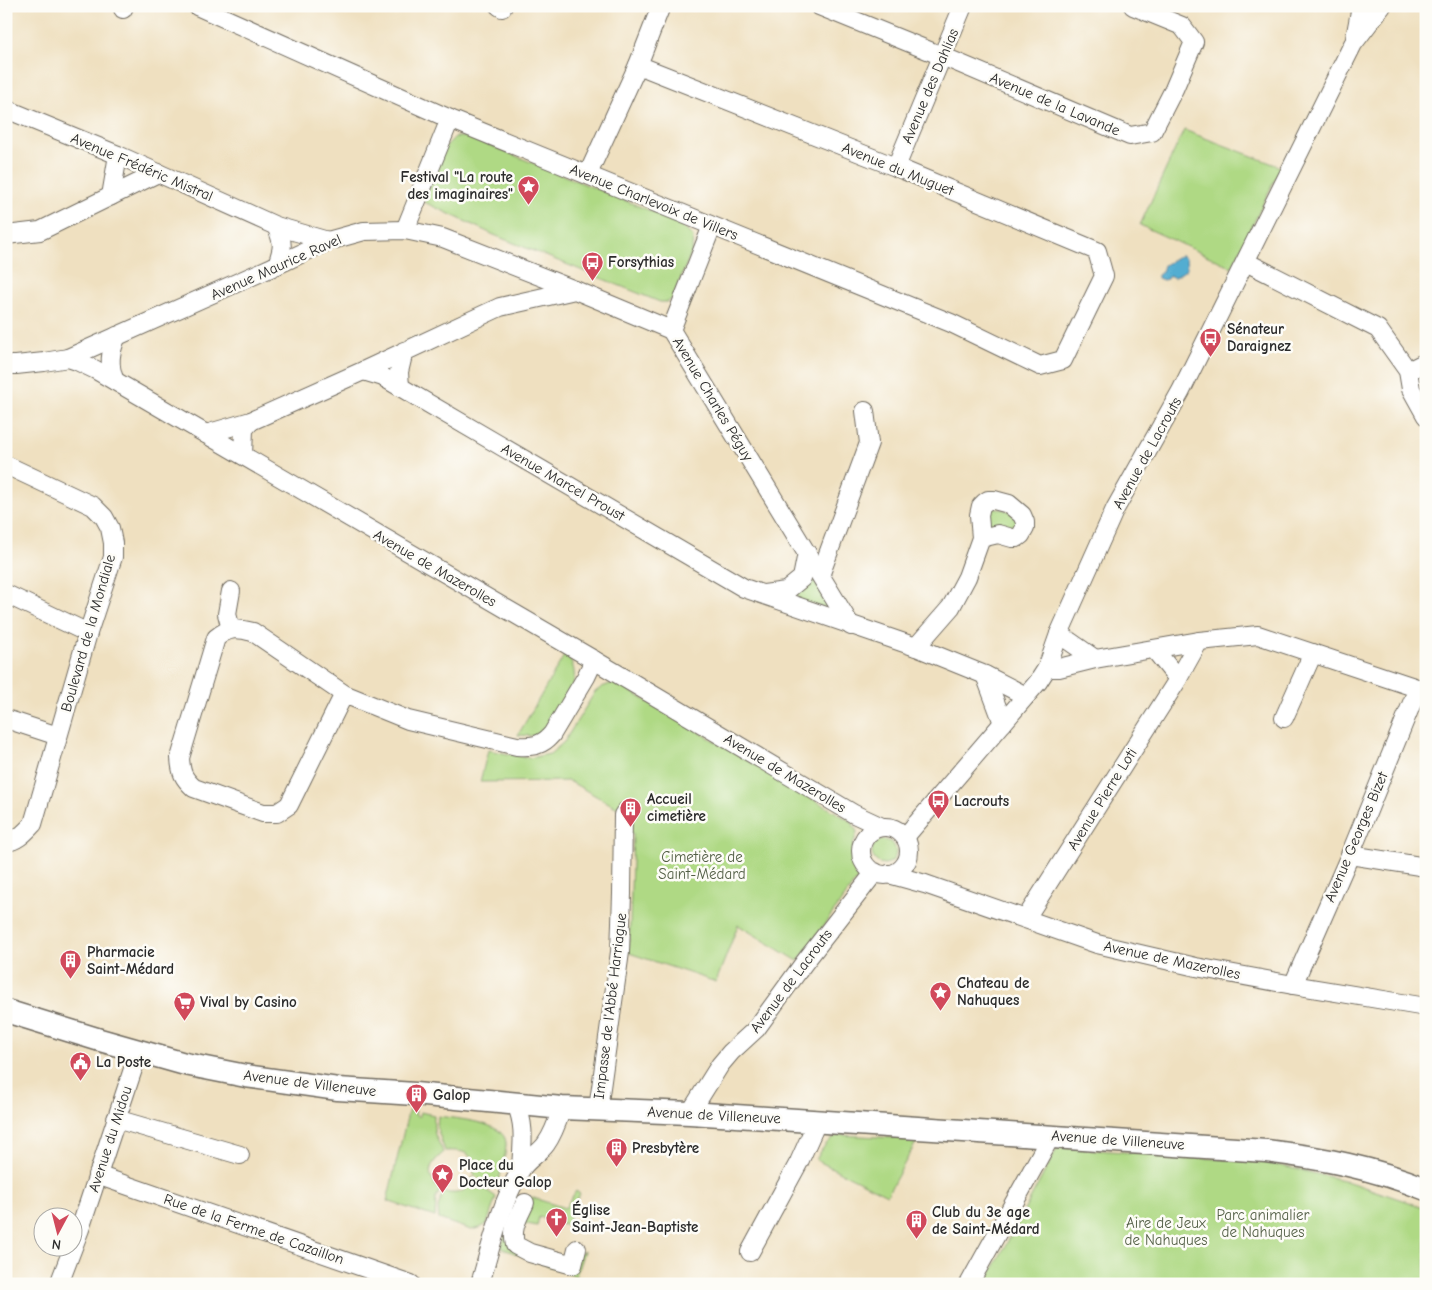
<svg xmlns="http://www.w3.org/2000/svg" width="1432" height="1290" viewBox="0 0 1432 1290" font-family="'Comic Neue',sans-serif">
<style>
.green{fill:#afd984;stroke:#6d8258}
.water{fill:#53add1;stroke:#3f6c7e}
.lines{fill:none;stroke-linecap:round;stroke-linejoin:round}
.minor-casing{stroke:#706a5f;stroke-width:20}
.major-casing{stroke:#706a5f;stroke-width:25}
.minor{stroke:#fff;stroke-width:18}
.major{stroke:#fff;stroke-width:22}
.labels{text-anchor:middle;stroke-width:5;stroke-linejoin:round;paint-order:stroke}
.street-label{font-size:15px;fill:#2b2b2b;stroke:#fdfcf7}
.poi-label{font-size:15px;font-weight:bold;fill:#2b2b2b;stroke:#fdfcf7;text-anchor:start}
.park-label{font-size:15px;fill:#535f46;stroke:#fdfcf7}
</style>
<rect width="100%" height="100%" fill="#fdfcf7"/>
<filter id="ink" filterUnits="userSpaceOnUse"><feTurbulence type="fractalNoise" baseFrequency=".02" numOctaves="2"/><feDisplacementMap in="SourceGraphic" scale="10" xChannelSelector="R" yChannelSelector="G"/><feConvolveMatrix kernelMatrix="1 2 1 2 8 2 1 2 1" color-interpolation-filters="sRGB"/></filter>
<filter id="wash" filterUnits="userSpaceOnUse"><feTurbulence type="fractalNoise" baseFrequency=".0096" numOctaves="4" result="noise"/><feDisplacementMap in="SourceGraphic" scale="20" xChannelSelector="R" yChannelSelector="G"/><feGaussianBlur stdDeviation="1.12" result="paint"/><feColorMatrix in="noise" values="0 0 0 0 0 0 0 0 0 0 0 0 0 0 0 0 0 1.4 0 .05"/><feComposite in="paint" operator="in"/></filter>
<g filter="url(#wash)">
<rect width="100%" height="100%" fill="#efe0c0"/>
<!-- green -->
<g class="green">
<polygon points="1184,130 1281,167 1232,267 1140,225"/>
<polygon points="455,137 469,137 678,222 693,237 692,251 672,299 667,302 660,302 494,235 424,202 442,150"/>
<polygon points="986,505 1016,513 1020,531 985,533"/>
<polygon points="812,578 838,612 795,599 795,596 804,588"/>
<path d="M565,654C574,663 576,673 573,685L542,734L535,736L518,735Z"/>
<polygon points="610,684 618,684 852,822 857,832 853,845 854,870 861,874 798,961 738,925 716,982 629,953 633,833 625,832 625,812 569,781 480,782 488,750 529,758 550,754 564,742 595,692 602,687"/>
<circle cx="884" cy="852" r="12"/>
<path d="M409,1109L416,1111L415,1115L419,1117L420,1112L434,1115C434,1122 433,1130 436,1137C439,1144 441,1145 443,1153C427,1166 426,1176 440,1190L436,1198L435,1217L387,1201Z"/>
<path d="M438,1116C455,1119 505,1121 506,1143C506,1158 500,1174 497,1189L485,1185L474,1174C475,1152 464,1150 445,1151L437,1128Z"/>
<path d="M839,1135L918,1139L887,1195L816,1160C822,1149 827,1140 839,1135Z"/>
<polygon points="1058,1147 1269,1163 1343,1180 1426,1208 1426,1284 985,1284"/>
<path d="M473,1177L482,1187L496,1197L487,1224L480,1228L471,1230L439,1219L438,1208L443,1192C458,1195 467,1193 473,1177Z"/>
<polygon points="576,1191 580,1194 568,1214 575,1227 539,1217 537,1226 522,1223 519,1235 523,1235 522,1242 532,1244 531,1248 569,1259 584,1251 576,1276 501,1248 509,1221 524,1195 565,1208"/>
</g>
<!-- water -->
<polygon class="water" points="1180,256 1183,256 1186,259 1187,269 1174,278 1171,276 1168,277 1167,279 1163,280 1158,278 1158,275 1162,272 1164,265"/>
</g>
<g filter="url(#ink)">
<g class="lines">
<defs>
<g id="minor">
<polyline points="197,6 450,119 951,323 1040,366 1063,360 1104,276 1097,251 896,167 888,164 638,65"/>
<polyline points="499,6 502,8 503,6"/>
<polyline points="819,6 942,56 1130,136 1152,132 1174,89 1194,42 1182,26 1133,6"/>
<polyline points="123,9 124,6"/>
<polyline points="1355,38 1361,6"/>
<polyline points="6,109 118,155 276,226 328,241"/>
<polyline points="896,167 963,6"/>
<polyline points="588,174 638,65 661,6"/>
<polyline points="111,196 118,155"/>
<path d="M276,226C284,244 283,247 277,265"/>
<polyline points="405,230 450,119"/>
<polyline points="6,235 40,231 158,173"/>
<polyline points="1246,262 1378,329 1408,371 1411,389 1426,416"/>
<polyline points="671,330 712,226"/>
<polyline points="68,358 277,265 328,241 364,231 405,230 443,238 575,290"/>
<polyline points="6,365 16,365 44,362 68,358 77,361 96,370 594,660 854,814 882,827"/>
<polyline points="363,371 383,377 744,588 916,647 985,675 1026,696"/>
<polyline points="1408,371 1426,362"/>
<path d="M115,381C108,365 110,352 117,336"/>
<polyline points="400,387 399,372 404,351"/>
<polyline points="206,434 251,421 363,371 500,307 575,290 671,330 851,626"/>
<polyline points="243,455 244,429 251,421"/>
<path d="M6,465L93,506L104,517L110,528L113,543V557L88,633L33,824C25,832 18,841 6,842"/>
<polyline points="821,573 869,443 865,411"/>
<polyline points="231,591 227,614 231,629"/>
<polyline points="6,594 88,633"/>
<polyline points="764,594 786,591 802,578 807,553"/>
<polyline points="1059,634 1095,659"/>
<polyline points="916,647 951,607 967,577 981,538 979,515 981,506 984,503 988,500 994,500 1009,504 1022,515 1025,522 1025,528 1021,535 1017,538 1012,538 998,534 981,538"/>
<polyline points="1154,649 1178,679"/>
<polyline points="1047,668 1059,668 1095,659 1199,641 1258,635 1426,691"/>
<polyline points="985,675 1003,723"/>
<path d="M344,694L289,805L277,813H263L194,788C183,778 181,773 180,758L216,638C229,627 237,628 253,632L344,694L408,720L517,746C532,747 542,746 552,734L586,677L594,660"/>
<polyline points="1284,718 1313,653"/>
<polyline points="6,719 58,736"/>
<circle cx="885" cy="851" r="24"/>
<polyline points="905,837 1026,696 1038,682 1047,668 1059,634 1115,509 1181,391 1353,44 1382,6"/>
<polyline points="1350,855 1426,867"/>
<polyline points="889,874 925,884 1097,944 1196,967 1293,985 1426,1007"/>
<polyline points="1026,918 1175,684 1199,641"/>
<polyline points="1293,985 1350,855 1418,688"/>
<path d="M516,1104C526,1127 522,1145 521,1169"/>
<polyline points="598,1109 620,952 622,894 623,815 625,812"/>
<polyline points="690,1113 720,1065 731,1052 756,1029 804,963 875,872"/>
<polyline points="116,1119 240,1155"/>
<polyline points="97,1175 411,1284"/>
<path d="M525,1203C518,1218 511,1228 515,1245L530,1253L573,1265L577,1249"/>
<polyline points="750,1252 799,1162 817,1122"/>
<polyline points="59,1284 80,1229 139,1051"/>
<path d="M480,1284C491,1246 500,1206 520,1171C526,1160 539,1154 546,1144C554,1133 558,1120 562,1108"/>
<polyline points="969,1284 1051,1136"/>
</g>
<path id="major" d="M6,1011L100,1040L185,1064L246,1076L338,1089L415,1094L562,1108L690,1113L1266,1151C1322,1158 1374,1168 1426,1189"/>
</defs>
<!-- minor casing -->
<use href="#minor" class="minor-casing"/>
<!-- major casing -->
<use href="#major" class="major-casing"/>
<!-- minor -->
<use href="#minor" class="minor"/>
<!-- major -->
<use href="#major" class="major"/>
</g>
</g>
<!-- icons -->
<defs>
<symbol id="sight-pin" viewBox="-11 -11 22 30"><path d="M0 17L-7.5 6A9.5 9.5 0 1 1 7.5 6Z" fill="#d1495b" stroke="#fdfcf7"/><path d="M0-6L1.8-2.2L6-1.7L2.9 1.2L3.7 5.4L0 3.3L-3.7 5.4L-2.9 1.2L-6-1.7L-1.8-2.2Z" fill="#fff"/></symbol>
<symbol id="bus-pin" viewBox="-11 -11 22 30"><path d="M0 17L-7.5 6A9.5 9.5 0 1 1 7.5 6Z" fill="#d1495b" stroke="#fdfcf7"/><path d="M-5-6H5V4H4V6H2V4H-2V6H-4V4H-5ZM-3.5-4V0h7V-4ZM-3.5 1.2v1.5H-2V1.2ZM2 1.2v1.5H3.5V1.2Z" fill="#fff"/></symbol>
<symbol id="building-pin" viewBox="-11 -11 22 30"><path d="M0 17L-7.5 6A9.5 9.5 0 1 1 7.5 6Z" fill="#d1495b" stroke="#fdfcf7"/><path d="M-4-6H4V6H1V3H-1V6H-4ZM-2.5-4.3h1.7v1.8h-1.7ZM.8-4.3h1.7v1.8H.8ZM-2.5-1h1.7V.8h-1.7ZM.8-1h1.7V.8H.8Z" fill="#fff"/></symbol>
<symbol id="supermarket-pin" viewBox="-11 -11 22 30"><path d="M0 17L-7.5 6A9.5 9.5 0 1 1 7.5 6Z" fill="#d1495b" stroke="#fdfcf7"/><path d="M-6-5.5h2.5l.6 2H6L4.5 2H-2.5L-4.4-4H-6ZM-1.5 3.2a1.3 1.3 0 1 0 .1 0ZM3 3.2a1.3 1.3 0 1 0 .1 0Z" fill="#fff"/></symbol>
<symbol id="civic-pin" viewBox="-11 -11 22 30"><path d="M0 17L-7.5 6A9.5 9.5 0 1 1 7.5 6Z" fill="#d1495b" stroke="#fdfcf7"/><path d="M-.6-6.5H3V-4.5H.6V-3L4-1V1h2V6H-6V1h2V-1L-.6-3ZM-1.2 2.5V6h2.4V2.5Z" fill="#fff"/></symbol>
<symbol id="church-pin" viewBox="-11 -11 22 30"><path d="M0 17L-7.5 6A9.5 9.5 0 1 1 7.5 6Z" fill="#d1495b" stroke="#fdfcf7"/><path d="M-1.2-6h2.4v3.5h3.3v2.4h-3.3V6h-2.4V-.1h-3.3v-2.4h3.3Z" fill="#fff"/></symbol>
</defs>
<g fill-rule="evenodd">
<use href="#sight-pin" x="516" y="174" width="25" height="34"/>
<use href="#bus-pin" x="580" y="250" width="25" height="34"/>
<use href="#bus-pin" x="1198" y="326" width="25" height="34"/>
<use href="#bus-pin" x="926" y="788" width="25" height="34"/>
<use href="#building-pin" x="618" y="796" width="25" height="34"/>
<use href="#building-pin" x="58" y="948" width="25" height="34"/>
<use href="#sight-pin" x="928" y="980" width="25" height="34"/>
<use href="#supermarket-pin" x="172" y="990" width="25" height="34"/>
<use href="#civic-pin" x="68" y="1050" width="25" height="34"/>
<use href="#building-pin" x="404" y="1082" width="25" height="34"/>
<use href="#building-pin" x="604" y="1136" width="25" height="34"/>
<use href="#sight-pin" x="430" y="1162" width="25" height="34"/>
<use href="#church-pin" x="544" y="1206" width="25" height="34"/>
<use href="#building-pin" x="904" y="1208" width="25" height="34"/>
</g>
<g class="labels">
<!-- street labels -->
<g class="street-label">
<text transform="translate(930 86) rotate(-67)" y="5">Avenue des Dahlias</text>
<text transform="translate(1055 104) rotate(23)" y="5">Avenue de la Lavande</text>
<text transform="translate(142 167) rotate(23)" y="5">Avenue Frédéric Mistral</text>
<text transform="translate(898 169) rotate(22)" y="5">Avenue du Muguet</text>
<text transform="translate(654 202) rotate(22)" y="5">Avenue Charlevoix de Villers</text>
<text transform="translate(276 267) rotate(-24)" y="5">Avenue Maurice Ravel</text>
<text transform="translate(713 399) rotate(59)" y="5">Avenue Charles Péguy</text>
<text transform="translate(1147 453) rotate(-61)" y="5">Avenue de Lacrouts</text>
<text transform="translate(563 482) rotate(30)" y="5">Avenue Marcel Proust</text>
<text transform="translate(435 568) rotate(30)" y="5">Avenue de Mazerolles</text>
<text transform="translate(88 633) rotate(-74)" y="5">Boulevard de la Mondiale</text>
<text transform="translate(785 773) rotate(31)" y="5">Avenue de Mazerolles</text>
<text transform="translate(1102 799) rotate(-58)" y="5">Avenue Pierre Loti</text>
<text transform="translate(1356 837) rotate(-67)" y="5">Avenue Georges Bizet</text>
<text transform="translate(1172 960) rotate(12)" y="5">Avenue de Mazerolles</text>
<text transform="translate(791 981) rotate(-53)" y="5">Avenue de Lacrouts</text>
<text transform="translate(610 1006) rotate(-83)" y="5">Impasse de l'Abbé Harriague</text>
<text transform="translate(310 1083) rotate(7)" y="5">Avenue de Villeneuve</text>
<text transform="translate(714 1115) rotate(3)" y="5">Avenue de Villeneuve</text>
<text transform="translate(110 1139) rotate(-72)" y="5">Avenue du Midou</text>
<text transform="translate(1118 1140) rotate(4)" y="5">Avenue de Villeneuve</text>
<text transform="translate(254 1229) rotate(19)" y="5">Rue de la Ferme de Cazaillon</text>
</g>
<!-- poi labels -->
<g class="poi-label">
<text x="513" y="182" text-anchor="end">Festival "La route<tspan x="513" dy="17">des imaginaires"</tspan></text>
<text x="608" y="267">Forsythias</text>
<text x="1227" y="334">Sénateur<tspan x="1227" dy="17">Daraignez</tspan></text>
<text x="647" y="804">Accueil<tspan x="647" dy="17">cimetière</tspan></text>
<text x="954" y="806">Lacrouts</text>
<text x="87" y="957">Pharmacie<tspan x="87" dy="17">Saint-Médard</tspan></text>
<text x="957" y="988">Chateau de<tspan x="957" dy="17">Nahuques</tspan></text>
<text x="200" y="1007">Vival by Casino</text>
<text x="96" y="1067">La Poste</text>
<text x="433" y="1100">Galop</text>
<text x="632" y="1153">Presbytère</text>
<text x="459" y="1170">Place du<tspan x="459" dy="17">Docteur Galop</tspan></text>
<text x="572" y="1215">Église<tspan x="572" dy="17">Saint-Jean-Baptiste</tspan></text>
<text x="932" y="1217">Club du 3e age<tspan x="932" dy="17">de Saint-Médard</tspan></text>
</g>
<!-- park labels -->
<g class="park-label">
<text x="702" y="862">Cimetière de<tspan x="702" dy="17">Saint-Médard</tspan></text>
<text x="1263" y="1220">Parc animalier<tspan x="1263" dy="17">de Nahuques</tspan></text>
<text x="1166" y="1228">Aire de Jeux<tspan x="1166" dy="17">de Nahuques</tspan></text>
</g>
</g>
<!-- margin -->
<rect width="1432" height="1290" fill="none" stroke="#fdfcf7" stroke-width="25"/>
<!-- north arrow -->
<g transform="translate(58 1232) rotate(187)"><circle r="24" fill="#fdfcf7" stroke="#a9a8a5"/>
<path d="M0-4L9 19L0 12L-9 19Z" fill="#d1495b"/>
<text y="-8" font-size="14" font-weight="bold" text-anchor="middle" fill="#2b2b2b">N</text>
</g>
</svg>
